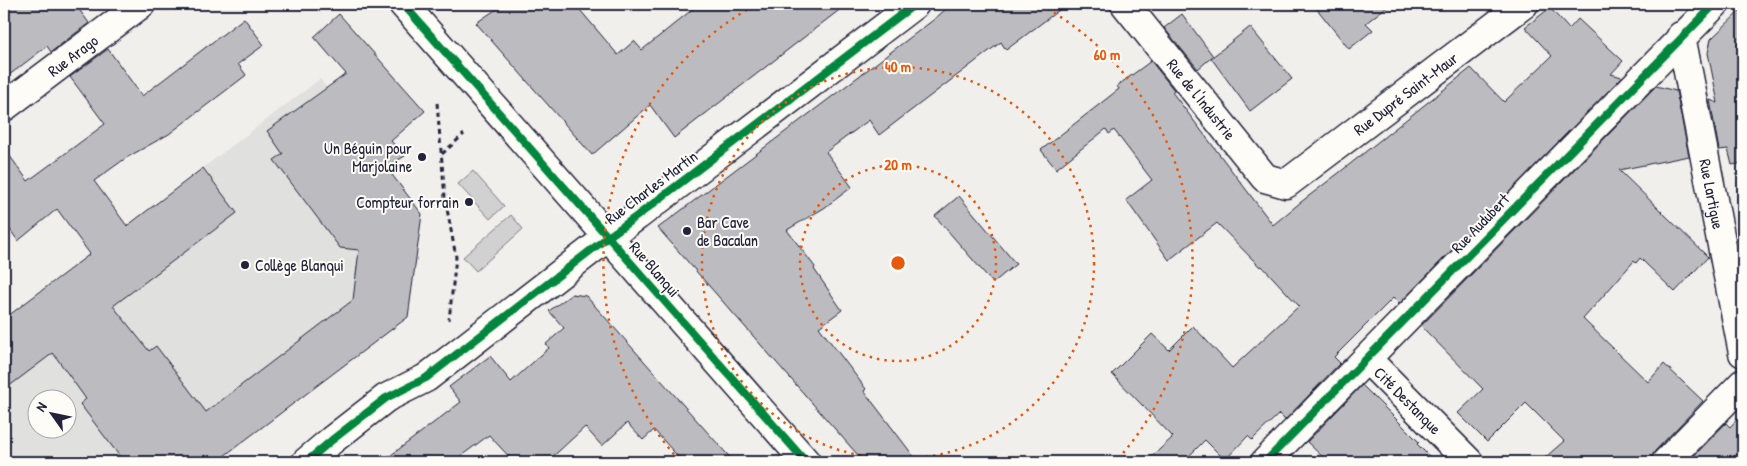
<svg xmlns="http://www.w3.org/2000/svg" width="1747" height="466" viewBox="0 0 1747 466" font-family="'Patrick Hand',sans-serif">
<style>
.built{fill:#e0e0df;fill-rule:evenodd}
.green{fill:#d2d1d1;stroke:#7a7a86}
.building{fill:#bcbcc0;stroke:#22223b}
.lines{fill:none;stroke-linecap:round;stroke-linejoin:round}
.minor-casing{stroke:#22223b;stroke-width:31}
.path{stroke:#22223b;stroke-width:3;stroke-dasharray:5 4;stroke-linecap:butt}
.minor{stroke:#fdfcf7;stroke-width:28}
.cycleway-casing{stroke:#fdfcf7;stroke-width:11}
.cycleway{stroke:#00873e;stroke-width:8}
.ring{fill:none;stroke:#e8590c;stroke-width:2.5;stroke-dasharray:2.5 5}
.poi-dot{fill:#22223b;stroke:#fdfcf7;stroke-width:2}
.labels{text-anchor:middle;stroke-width:4;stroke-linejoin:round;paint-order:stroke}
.street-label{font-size:16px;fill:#22223b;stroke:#fdfcf7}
.poi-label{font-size:16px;fill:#22223b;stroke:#fdfcf7;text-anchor:end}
.centre{fill:#e8590c;stroke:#fdfcf7;stroke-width:2.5}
.ring-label{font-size:15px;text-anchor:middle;font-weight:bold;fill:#e8590c;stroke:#fdfcf7;stroke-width:4;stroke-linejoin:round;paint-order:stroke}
</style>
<rect width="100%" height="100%" fill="#f0efec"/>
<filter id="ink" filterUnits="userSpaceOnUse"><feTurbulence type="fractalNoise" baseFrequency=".02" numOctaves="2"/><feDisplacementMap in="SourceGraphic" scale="10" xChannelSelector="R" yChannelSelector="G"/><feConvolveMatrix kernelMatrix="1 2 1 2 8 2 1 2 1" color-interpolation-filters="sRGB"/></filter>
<g filter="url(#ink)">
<!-- built -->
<path class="built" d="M320,79L422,214L408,317L216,462H4V319ZM38,398H68V428H38Z"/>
<!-- green -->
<g class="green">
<polygon points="473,171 504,206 490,219 458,184"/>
<polygon points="511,215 523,229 476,271 463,257"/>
</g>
<!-- building -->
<g class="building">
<polygon points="13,4 75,4 89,23 51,52 47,46 4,79 4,10"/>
<polygon points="504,4 575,4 618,55 634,41 642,50 699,4 847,4 674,138 650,105 592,155 476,23"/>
<polygon points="952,4 1067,4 1006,50 1001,42 879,135 869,120 826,152 852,187 824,208 787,230 815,267 814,269 842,310 819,327 866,389 864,391 918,462 864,462 658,228 932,21"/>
<polygon points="1313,4 1390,4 1366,23 1373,30 1349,49"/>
<polygon points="1550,8 1569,29 1578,19 1623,61 1611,74 1622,77 1399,304 1393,298 1334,357 1340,363 1285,420 1279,414 1252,440 1248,436 1225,460 1205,440 1183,462 1146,462 1173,437 1112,374 1152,334 1169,350 1193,326 1232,368 1299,306 1262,266 1260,267 1217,223 1169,260 1126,200 1152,180 1114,130 1109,134 1106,129 1056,169 1041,150 1119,89 1117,86 1151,61 1174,90 1172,92 1273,225 1301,202 1340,172 1471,68 1504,102 1552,56 1525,27"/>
<polygon points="1743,8 1743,163 1732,165 1728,149 1719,150 1710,100 1718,103 1708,53 1711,39"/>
<polygon points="339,14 425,111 391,141 405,156 386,167 422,214 408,317 216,462 124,462 80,404 86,399 53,353 4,390 4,319 90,254 57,209 18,241 4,221 4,148 28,181 105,124 70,77 108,49 142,96 244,18 264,45 238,64 246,75 245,76 169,134 126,158 94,181 127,226 203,168 237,213 113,306 149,351 156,346 206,412 353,300 359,250 340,248 274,160 283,154 267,131 346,74 314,37"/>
<polygon points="1182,14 1213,56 1198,69 1164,28"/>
<polygon points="1250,27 1292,79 1250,111 1211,58"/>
<polygon points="1656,86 1676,91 1689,156 1619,170 1708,257 1675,292 1640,258 1636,263 1634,261 1583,319 1648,382 1664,364 1703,401 1655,451 1651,458 1651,462 1540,462 1564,441 1526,403 1487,442 1458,413 1483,389 1421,326"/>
<polygon points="959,196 1016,264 993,283 935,216"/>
<polygon points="572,294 586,296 734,462 683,462 654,430 643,440 627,423 602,446 585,427 547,462 514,462 489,435 453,462 382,462 461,402 449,387 490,356 511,382 549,348 546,344 564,328 549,311"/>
<polygon points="1362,385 1419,442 1417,444 1435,462 1328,462 1307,442"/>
<polygon points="1743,413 1743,462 1688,462 1726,423 1730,427"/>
</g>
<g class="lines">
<defs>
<g id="minor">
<polyline points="403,4 806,462"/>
<path id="s1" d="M1125,4L1265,178L1286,184L1524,4"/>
<path id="s2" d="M1681,36L1743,353"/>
<path id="s3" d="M4,107L141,4"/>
<path id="s4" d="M1367,359L1469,462"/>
<polyline points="306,462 332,440 386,398 426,378 608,237 637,216 915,4"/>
<polyline points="1265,462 1715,4"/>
<polyline points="1666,462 1743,383"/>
</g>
</defs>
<!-- minor casing -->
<use href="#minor" class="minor-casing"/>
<!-- path -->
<g class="path">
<polyline points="437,103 445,198 456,257 449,320"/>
<polyline points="442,154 464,134"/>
</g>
<!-- minor -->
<use href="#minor" class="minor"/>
<defs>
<g id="cycleway">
<polyline points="403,4 806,462"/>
<polyline points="306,462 332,440 386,398 426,378 608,237 637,216 915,4"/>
<polyline points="1265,462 1715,4"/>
</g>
</defs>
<!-- cycleway casing -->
<use href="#cycleway" class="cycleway-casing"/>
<!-- cycleway -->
<use href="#cycleway" class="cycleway"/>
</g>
</g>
<!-- distance rings -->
<g class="ring">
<circle cx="898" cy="263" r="98"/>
<circle cx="898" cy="263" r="196"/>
<path d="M679 460A295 295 0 0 1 755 5M1041 5A295 295 0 0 1 1117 460"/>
</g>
<!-- markers -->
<g class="poi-dot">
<circle cx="422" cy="157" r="5"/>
<circle cx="469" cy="202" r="5"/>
<circle cx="687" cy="231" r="5"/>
<circle cx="245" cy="265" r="5"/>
</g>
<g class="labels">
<!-- street labels -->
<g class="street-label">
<text dy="6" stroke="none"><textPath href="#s3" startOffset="86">Rue Arago</textPath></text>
<text dy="6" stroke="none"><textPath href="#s1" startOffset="395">Rue Dupré Saint-Maur</textPath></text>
<text dy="6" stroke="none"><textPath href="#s1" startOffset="122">Rue de l'Industrie</textPath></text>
<text transform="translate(651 187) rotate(-37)" y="6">Rue Charles Martin</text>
<text dy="6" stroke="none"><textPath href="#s2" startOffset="161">Rue Lartigue</textPath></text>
<text transform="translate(1480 223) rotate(-46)" y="6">Rue Audubert</text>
<text transform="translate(655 269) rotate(49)" y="6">Rue Blanqui</text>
<text dy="6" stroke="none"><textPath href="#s4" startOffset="58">Cité Destanque</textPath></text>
</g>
<!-- poi labels -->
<g class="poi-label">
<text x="412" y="154">Un Béguin pour<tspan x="412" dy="18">Marjolaine</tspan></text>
<text x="459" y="208">Compteur forrain</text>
<text x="697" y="228" text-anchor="start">Bar Cave<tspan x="697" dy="18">de Bacalan</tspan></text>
<text x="255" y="271" text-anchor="start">Collège Blanqui</text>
</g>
</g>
<circle cx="898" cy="263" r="8" class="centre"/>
<g class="ring-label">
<text x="1107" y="60">60 m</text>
<text x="898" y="72">40 m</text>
<text x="898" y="170">20 m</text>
</g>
<!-- margin -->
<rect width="1747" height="466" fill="none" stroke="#fdfcf7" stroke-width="20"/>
<rect x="10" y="10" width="1727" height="446" fill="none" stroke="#22223b" stroke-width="2" filter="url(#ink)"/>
<!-- north arrow -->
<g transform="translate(52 414) rotate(303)"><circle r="24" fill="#fdfcf7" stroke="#a5a5ac"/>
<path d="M0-4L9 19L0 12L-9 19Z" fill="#22223b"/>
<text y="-8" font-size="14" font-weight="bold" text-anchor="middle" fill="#22223b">N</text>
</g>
</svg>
